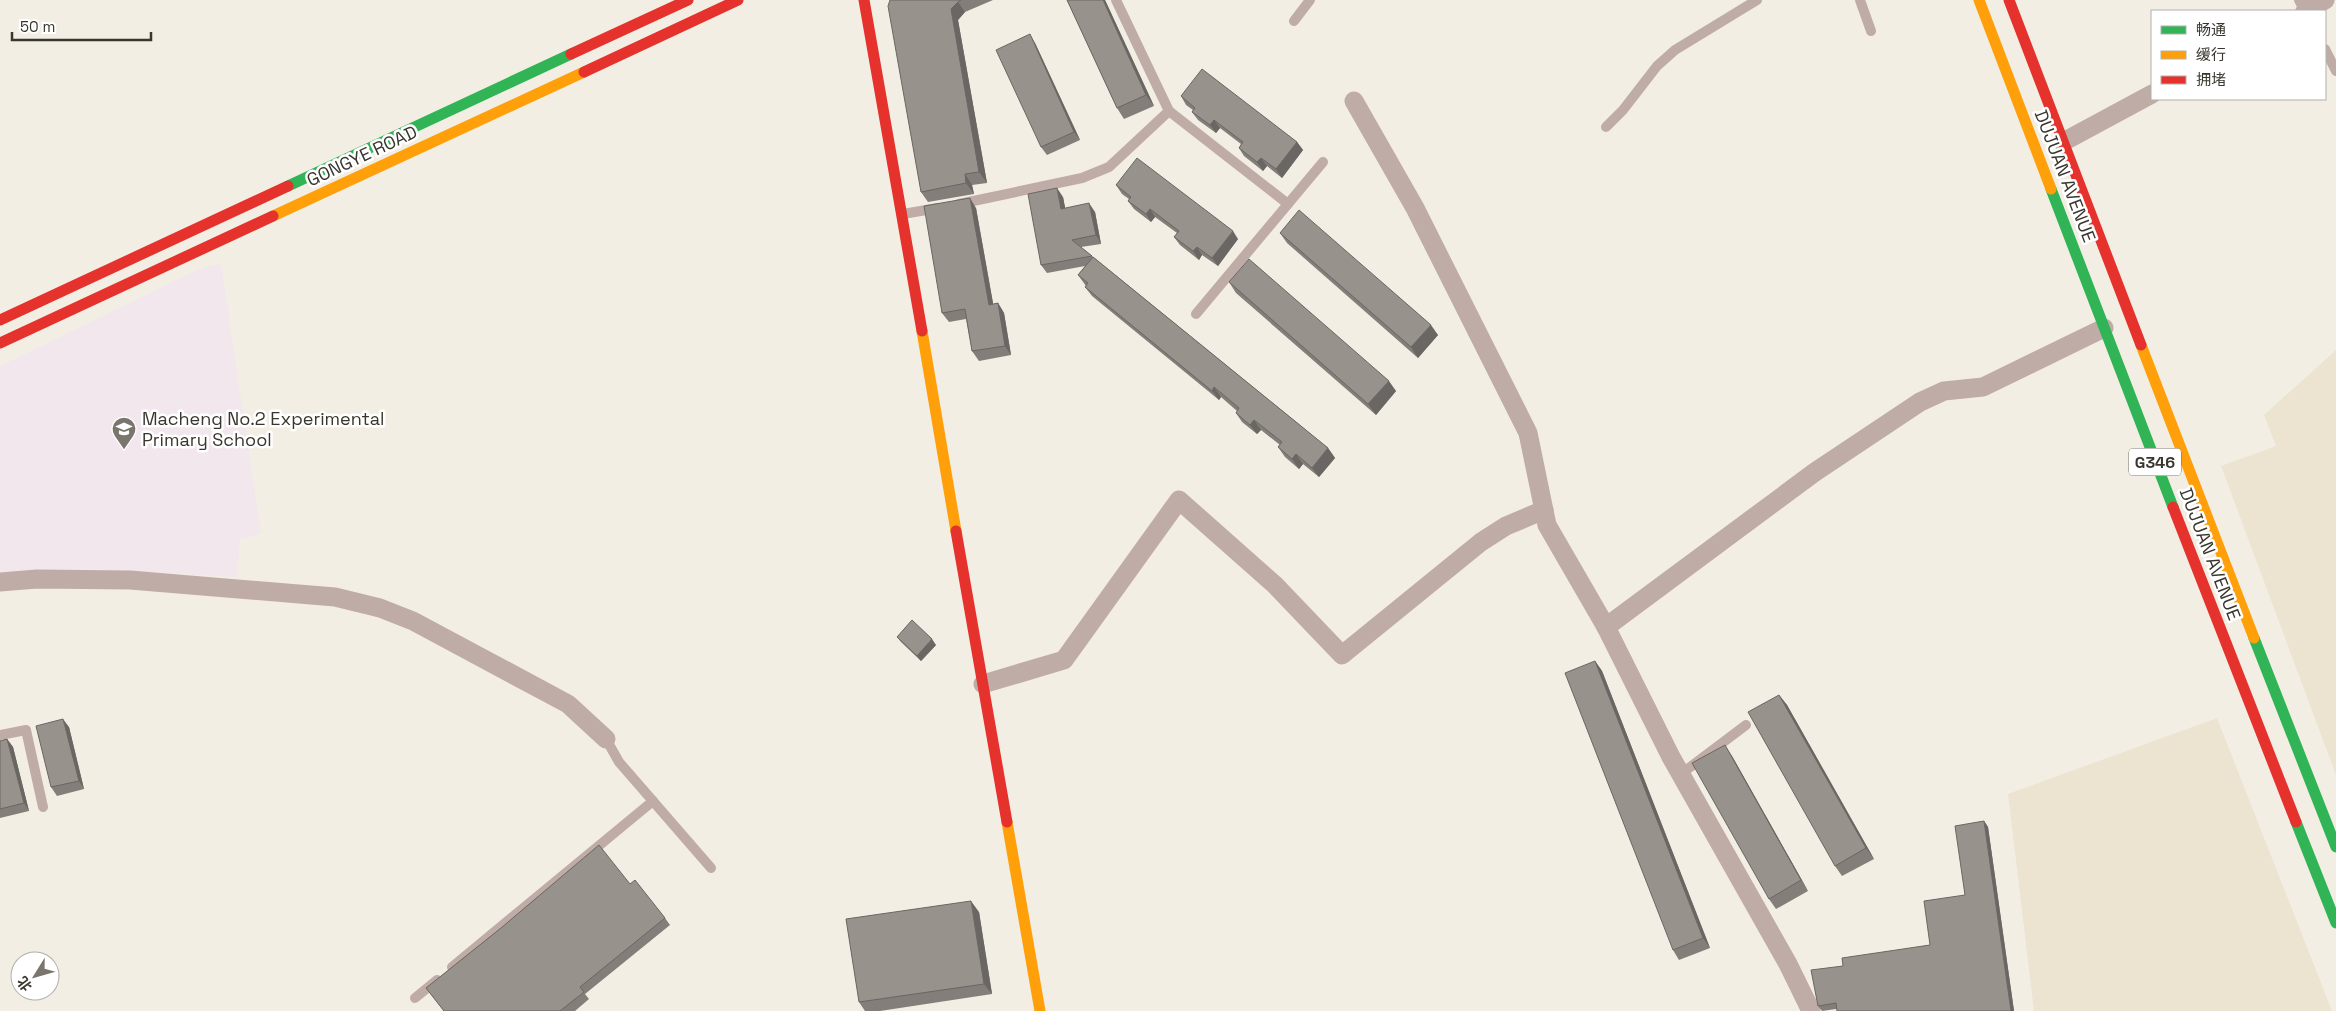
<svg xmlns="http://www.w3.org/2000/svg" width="2336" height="1011" viewBox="0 0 2336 1011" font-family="'Space Grotesk','Noto Sans SC',sans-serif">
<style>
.built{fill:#ece3d1}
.education{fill:#f1e7ed}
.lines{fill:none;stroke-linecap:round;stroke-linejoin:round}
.lane{stroke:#c0aca7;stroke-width:10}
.street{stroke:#c0aca7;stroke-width:19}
.fast{stroke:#30b455;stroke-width:11}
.slow{stroke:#ff9f0a;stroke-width:11}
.jam{stroke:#e5322d;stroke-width:11}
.wall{fill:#837e79}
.shaded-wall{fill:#6a6663}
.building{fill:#98928d;stroke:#6a6663}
.labels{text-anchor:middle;stroke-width:5;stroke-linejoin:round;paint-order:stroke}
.shield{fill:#fff;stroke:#74726d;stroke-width:1}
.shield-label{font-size:16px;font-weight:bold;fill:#39362e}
.street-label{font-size:18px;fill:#39362e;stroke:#fff}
.poi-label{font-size:18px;fill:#39362e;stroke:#fff;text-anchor:start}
</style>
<rect width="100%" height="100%" fill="#f3eee4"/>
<!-- built -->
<g class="built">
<polygon points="2336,350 2336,775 2221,466 2276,446 2264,415"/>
<polygon points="2217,718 2332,1011 2034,1011 2008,794"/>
</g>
<!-- education -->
<polygon class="education" points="221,263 261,534 240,539 237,577 88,569 0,573 0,366 199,269"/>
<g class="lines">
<!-- lane -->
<g class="lane">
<polyline points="1860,0 1871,31"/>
<polyline points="2299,0 2305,11"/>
<polyline points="1294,21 1310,0"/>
<polyline points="2325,49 2336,71"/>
<polyline points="1169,111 1288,204"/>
<polyline points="1606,127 1623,110 1657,66 1675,50 1757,0"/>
<polyline points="959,204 1082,178 1109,167 1169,111 1116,0"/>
<polyline points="903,214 938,208"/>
<polyline points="1196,314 1323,162"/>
<polyline points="0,735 26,730 43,807"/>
<polyline points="606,739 619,762 711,868"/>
<polyline points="1681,774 1746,725"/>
<polyline points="452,967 653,801"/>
<polyline points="415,998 437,980"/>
</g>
<!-- street -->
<g class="street">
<polyline points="2305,11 2325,0"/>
<polyline points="1354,101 1415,208 1528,433 1547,525 1606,627 1671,757 1788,964 1811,1011"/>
<polyline points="2063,142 2152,94"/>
<polyline points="0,582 37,579 130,580 335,597 380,608 413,621 568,704 606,739"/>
<polyline points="1606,627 1815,472 1920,402 1944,391 1983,387 2104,328"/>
<polyline points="983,684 1064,660 1179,500 1275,585 1342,655 1481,542 1506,526 1544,510"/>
</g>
<!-- fast -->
<g class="fast">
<polyline points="288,186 571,54"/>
<polyline points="2051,189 2173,507"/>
<polyline points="2254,638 2336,847"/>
<polyline points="2296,822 2336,923"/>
</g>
<!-- slow -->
<g class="slow">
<polyline points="1979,0 2051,189"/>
<polyline points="273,216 584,72"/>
<polyline points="922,331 956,531"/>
<polyline points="2141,345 2254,638"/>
<polyline points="1007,822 1040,1011"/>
</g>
<!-- jam -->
<g class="jam">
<polyline points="864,0 922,331"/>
<polyline points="2009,0 2141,345"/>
<polyline points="571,54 688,0"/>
<polyline points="584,72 738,0"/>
<polyline points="0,320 288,186"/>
<polyline points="0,343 273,216"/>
<polyline points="2173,507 2296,822"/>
<polyline points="956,531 1007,822"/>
</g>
</g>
<!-- wall -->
<g class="wall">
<polygon points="890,0 993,0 965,12 958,20 987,183 972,185 974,194 928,202 921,192"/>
<polygon points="1067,0 1105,0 1154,106 1124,119 1117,108"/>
<polygon points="1035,43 1080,140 1047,155 1041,147"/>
<polygon points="1181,96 1297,142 1303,150 1282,178 1267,166 1263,171 1244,156 1239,148 1241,144 1220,128 1216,133 1198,120 1192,112 1193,110 1186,105"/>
<polygon points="1116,185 1238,239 1218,266 1202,255 1199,260 1180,245 1174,237 1177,233 1155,217 1151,222 1134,209 1128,201 1129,199 1122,194"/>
<polygon points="1063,197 1065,208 1095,212 1101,244 1081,247 1328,448 1335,458 1319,477 1303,464 1299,469 1285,457 1278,447 1280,445 1261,430 1257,434 1242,422 1236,413 1237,411 1221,397 1219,400 1092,296 1085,287 1086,286 1078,275 1085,266 1047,273 1041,265"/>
<polygon points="976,208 993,304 998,303 1004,313 1011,355 979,361 972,351 966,319 949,322 942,313"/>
<polygon points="1280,233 1438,335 1418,358 1287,243"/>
<polygon points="1229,282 1396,391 1376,415 1236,293"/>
<polygon points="897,637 936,645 921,661 901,642"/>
<polygon points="1595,661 1602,671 1710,948 1679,960 1673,950"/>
<polygon points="1779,695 1787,705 1874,859 1842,876 1835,866"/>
<polygon points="69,727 84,789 57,796 51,787"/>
<polygon points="7,739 13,747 29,811 0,818 0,741"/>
<polygon points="1732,756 1808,891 1776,909 1769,899"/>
<polygon points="1984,821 1988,827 2014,1011 1836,1009 1822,1011 1818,1006 1843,966 1930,945 1965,895"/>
<polygon points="630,884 665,918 670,925 585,994 589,999 575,1011 444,1011 426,988 501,928"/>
<polygon points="979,912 992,994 880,1011 865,1011 859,1002"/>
</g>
<!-- shaded-wall -->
<g class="shaded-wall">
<polygon points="1103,0 1105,0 1154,106 1146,95"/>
<polygon points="958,2 965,12 958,20 987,183 979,172 951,9"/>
<polygon points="1030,34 1035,43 1080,140 1074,132"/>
<polygon points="1214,120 1220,128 1216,133 1210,125"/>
<polygon points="1297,142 1303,150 1282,178 1276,169"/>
<polygon points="1261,158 1267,166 1263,171 1257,162"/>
<polygon points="965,174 972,185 974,194 966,183"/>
<polygon points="1057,188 1063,197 1067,217 1061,209"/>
<polygon points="970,198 976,208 995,314 989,305"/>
<polygon points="1089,203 1095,212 1101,244 1096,235"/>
<polygon points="1150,209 1155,217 1151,222 1146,214"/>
<polygon points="1233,231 1238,239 1218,266 1212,258"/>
<polygon points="1197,247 1202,255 1199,260 1193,251"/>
<polygon points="998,303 1004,313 1011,355 1005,346"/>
<polygon points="1431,325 1438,335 1418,358 1411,347"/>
<polygon points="1389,381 1396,391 1376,415 1368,404"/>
<polygon points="1214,387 1221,397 1219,400 1212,391"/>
<polygon points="1254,420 1261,430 1257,434 1250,425"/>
<polygon points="1328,448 1335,458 1319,477 1312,468"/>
<polygon points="1296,454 1303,464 1299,469 1292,459"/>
<polygon points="932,639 936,645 921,661 917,656"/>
<polygon points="1595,661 1602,671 1710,948 1703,938"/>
<polygon points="1779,695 1787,705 1874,859 1866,848"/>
<polygon points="63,719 69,727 84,789 79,781"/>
<polygon points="7,739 13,747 29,811 24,803"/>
<polygon points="1725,745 1732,756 1808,891 1801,880"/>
<polygon points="1984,821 1988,827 2014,1011 2011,1011"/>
<polygon points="971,901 979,912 992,994 984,984"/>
</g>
<!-- building -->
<g class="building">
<polygon points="890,0 961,0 958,2 951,9 979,172 965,174 966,183 921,192 888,6"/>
<polygon points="1067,0 1103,0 1146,95 1117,108"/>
<polygon points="1030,34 1074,132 1041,147 996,50"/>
<polygon points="1202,69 1297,142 1276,169 1261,158 1257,162 1239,148 1243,142 1214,120 1210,125 1192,112 1195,108 1181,96"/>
<polygon points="1137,158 1233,231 1212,258 1197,247 1193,251 1174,237 1179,231 1150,209 1146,214 1128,201 1131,197 1116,185"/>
<polygon points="1057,188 1061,209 1089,203 1096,235 1072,240 1092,256 1041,265 1028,194"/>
<polygon points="970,198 989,305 998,303 1005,346 972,351 965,309 942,313 924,206"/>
<polygon points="1299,210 1431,325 1411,347 1280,233"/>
<polygon points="1093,257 1328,448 1312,468 1296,454 1292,459 1278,447 1282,442 1254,420 1250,425 1236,413 1239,408 1214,387 1212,391 1085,287 1088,283 1078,275"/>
<polygon points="1249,259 1389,381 1368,404 1229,282"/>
<polygon points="912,620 932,639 917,656 897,637"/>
<polygon points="1595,661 1703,938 1673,950 1565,673"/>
<polygon points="1779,695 1866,848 1835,866 1748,712"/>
<polygon points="63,719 79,781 51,787 36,726"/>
<polygon points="7,739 24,803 0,809 0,741"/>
<polygon points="1725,745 1801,880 1769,899 1692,763"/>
<polygon points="1984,821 2011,1011 1837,1011 1836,1003 1818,1006 1811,970 1843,966 1842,958 1930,945 1924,901 1965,895 1955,826"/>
<polygon points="599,845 630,884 635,880 665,918 580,987 584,992 560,1011 444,1011 426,988 501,928"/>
<polygon points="971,901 984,984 859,1002 846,919"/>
</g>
<!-- icons -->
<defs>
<symbol id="school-pin" viewBox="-11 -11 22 30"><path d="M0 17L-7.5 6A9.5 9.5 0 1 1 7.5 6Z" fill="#7a766e" stroke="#fff"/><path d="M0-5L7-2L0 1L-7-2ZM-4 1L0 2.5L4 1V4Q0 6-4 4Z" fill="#fff"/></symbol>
</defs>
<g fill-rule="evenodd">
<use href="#school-pin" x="110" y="415" width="28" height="38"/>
</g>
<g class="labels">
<!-- shield labels -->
<rect class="shield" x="2129" y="448.5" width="52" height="27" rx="4"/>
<g class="shield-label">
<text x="2155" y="468">G346</text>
</g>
<!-- street labels -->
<g class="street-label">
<text transform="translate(362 156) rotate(-25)" y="6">GONGYE ROAD</text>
<text transform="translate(2065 176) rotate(69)" y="6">DUJUAN AVENUE</text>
<text transform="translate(2210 554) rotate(69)" y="6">DUJUAN AVENUE</text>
</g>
<!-- poi labels -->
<g class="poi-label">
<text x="142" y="425">Macheng No.2 Experimental<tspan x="142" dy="21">Primary School</tspan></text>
</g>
</g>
<!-- legend -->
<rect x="2151" y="10" width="175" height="90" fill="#ffffff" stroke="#b0afab"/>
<rect x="2161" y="26" width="25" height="8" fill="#30b455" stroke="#b0afab"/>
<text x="2196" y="35" font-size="15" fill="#39362e">畅通</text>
<rect x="2161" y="51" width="25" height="8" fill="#ff9f0a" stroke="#b0afab"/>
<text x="2196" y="60" font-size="15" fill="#39362e">缓行</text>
<rect x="2161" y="76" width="25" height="8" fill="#e5322d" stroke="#b0afab"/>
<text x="2196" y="85" font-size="15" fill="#39362e">拥堵</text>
<!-- north arrow -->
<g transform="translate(35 976) rotate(233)"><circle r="24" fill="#ffffff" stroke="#b0afab"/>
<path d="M0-4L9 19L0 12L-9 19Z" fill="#7a766e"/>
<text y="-8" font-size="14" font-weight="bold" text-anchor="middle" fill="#39362e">北</text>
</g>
<!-- scale -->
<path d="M12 32v8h139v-8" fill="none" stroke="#39362e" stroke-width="2.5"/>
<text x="20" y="32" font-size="15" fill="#39362e" stroke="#ffffff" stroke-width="4" paint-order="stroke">50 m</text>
</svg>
